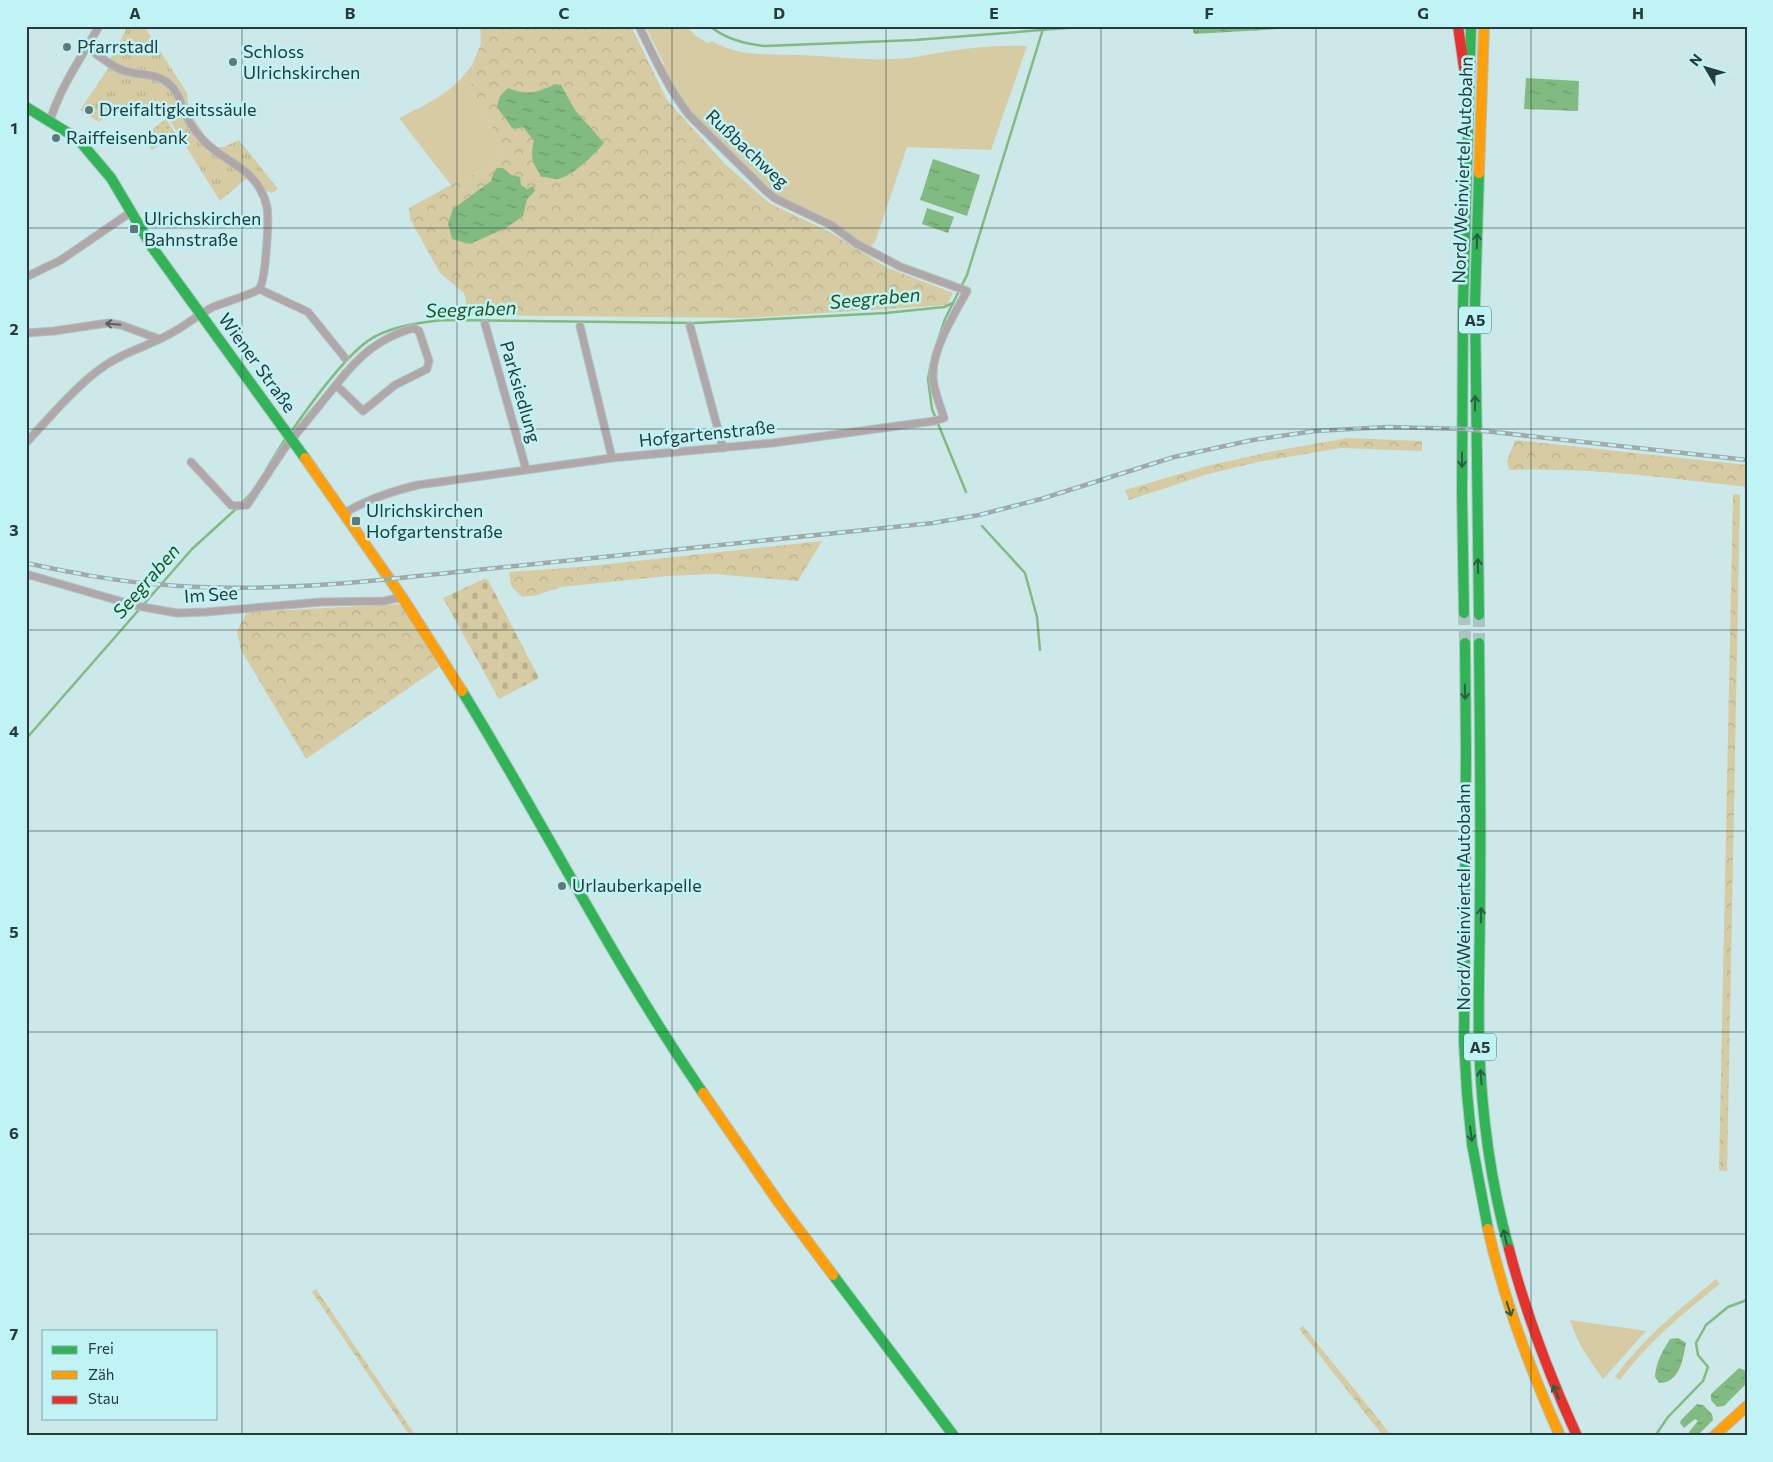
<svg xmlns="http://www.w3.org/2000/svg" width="1773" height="1462" viewBox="0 0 1773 1462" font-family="Commissioner,sans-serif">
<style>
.grass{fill:#d6cba2}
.forest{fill:url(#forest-crowns)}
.cemetery{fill:url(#cemetery-stones)}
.park{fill:url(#park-tufts)}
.garden{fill:url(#garden-dots)}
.water{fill:url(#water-ripples)}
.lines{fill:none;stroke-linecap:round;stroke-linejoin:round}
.stream{stroke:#82bb81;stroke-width:2.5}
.highway-tunnel{stroke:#abc5c6;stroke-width:12;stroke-dasharray:12 6;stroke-linecap:butt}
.street-casing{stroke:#adc3c4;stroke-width:9}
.fast-casing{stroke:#adc3c4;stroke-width:12}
.slow-casing{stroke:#adc3c4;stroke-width:12}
.jam-casing{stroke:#adc3c4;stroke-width:12}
.street{stroke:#b2a7a8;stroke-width:7}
.fast{stroke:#30b455;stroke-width:10}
.slow{stroke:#ff9f0a;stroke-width:10}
.jam{stroke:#e5322d;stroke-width:10}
.rail-casing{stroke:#a2a9a9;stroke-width:4.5}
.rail{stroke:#bff3f6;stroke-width:2.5;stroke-dasharray:8;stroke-linecap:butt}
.oneway{stroke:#295f44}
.oneway2{stroke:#576162}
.grid{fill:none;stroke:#263b3c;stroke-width:1;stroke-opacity:0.55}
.poi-dot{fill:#607879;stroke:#bff3f6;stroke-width:2}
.labels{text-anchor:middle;stroke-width:5;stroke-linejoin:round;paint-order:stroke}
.shield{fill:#bff3f6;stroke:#547274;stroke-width:1}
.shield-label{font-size:16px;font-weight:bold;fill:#263b3c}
.poi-label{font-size:18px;fill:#263b3c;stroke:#bff3f6;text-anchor:start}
.street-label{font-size:18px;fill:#263b3c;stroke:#bff3f6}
.water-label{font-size:19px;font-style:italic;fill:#24521a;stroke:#bff3f6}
.neatline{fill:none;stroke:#263b3c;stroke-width:2}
.grid-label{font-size:16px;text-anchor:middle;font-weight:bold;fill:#263b3c}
</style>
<defs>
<pattern id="forest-crowns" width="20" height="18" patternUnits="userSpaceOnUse" patternTransform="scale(1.25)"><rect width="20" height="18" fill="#d6cba2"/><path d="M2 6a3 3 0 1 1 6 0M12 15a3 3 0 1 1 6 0" fill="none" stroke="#b8af8c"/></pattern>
<pattern id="cemetery-stones" width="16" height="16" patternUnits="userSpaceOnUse" patternTransform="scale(1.25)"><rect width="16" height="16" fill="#d6cba2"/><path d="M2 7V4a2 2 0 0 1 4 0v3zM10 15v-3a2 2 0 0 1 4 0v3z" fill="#b8af8c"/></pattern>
<pattern id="park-tufts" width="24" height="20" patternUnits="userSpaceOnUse" patternTransform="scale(1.25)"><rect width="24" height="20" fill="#d6cba2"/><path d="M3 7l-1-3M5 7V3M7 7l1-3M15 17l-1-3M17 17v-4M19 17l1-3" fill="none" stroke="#b8af8c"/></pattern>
<pattern id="garden-dots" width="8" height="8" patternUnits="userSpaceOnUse" patternTransform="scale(1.25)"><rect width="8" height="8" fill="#d6cba2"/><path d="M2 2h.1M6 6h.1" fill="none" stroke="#b8af8c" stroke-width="1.8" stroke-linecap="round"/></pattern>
<pattern id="water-ripples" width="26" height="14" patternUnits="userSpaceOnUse" patternTransform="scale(1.25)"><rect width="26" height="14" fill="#82bb81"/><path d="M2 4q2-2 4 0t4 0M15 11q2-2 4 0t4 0" fill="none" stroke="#6a996b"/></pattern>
</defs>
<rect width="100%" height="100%" fill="#cce8e9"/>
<!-- grass -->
<g class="grass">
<path d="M645,26H686L696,36L708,43L712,41C739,57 767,54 798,55C835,56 872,62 909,58C923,56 936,53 950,51C975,47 1001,45 1027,46L991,150L907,147L875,242L870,247C854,239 840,226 824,217C809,208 792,205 777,195L698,120L679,97L662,66L664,64Z"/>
<path d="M473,63L471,90L504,148L493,165L451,185L399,118C429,103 455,92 473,63Z"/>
<path d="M1716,1279L1720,1284C1682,1314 1649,1341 1620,1380L1615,1377C1642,1339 1680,1309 1716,1279Z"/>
<path d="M1570,1320L1646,1331L1603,1379C1590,1361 1576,1341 1570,1320Z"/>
</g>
<!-- forest -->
<g class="forest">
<polygon points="480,26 631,26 667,100 724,163 769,203 828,231 888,268 953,293 947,305 747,318 469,315 464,293 440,273 410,219 409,208 451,185 493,165 504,148 471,90 473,63 481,44"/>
<polygon points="1348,438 1422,441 1422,451 1341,448 1258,462 1208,474 1129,500 1125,490 1207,466 1274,451"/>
<path d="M1515,440L1747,465V487C1668,478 1589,467 1509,470L1507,461Z"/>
<polygon points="1733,494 1740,495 1727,1171 1719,1171"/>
<polygon points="822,541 798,581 714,574 667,576 561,587 537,595 522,597 511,586 509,572 581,567"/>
<polygon points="401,604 439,667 306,759 241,650 237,631 247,612"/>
<polygon points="316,1289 416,1436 410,1436 312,1292"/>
<polygon points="1303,1326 1380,1421 1391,1436 1383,1436 1299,1329"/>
</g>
<!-- cemetery -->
<polygon class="cemetery" points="484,579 488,580 539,678 499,699 443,598"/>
<!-- park -->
<polygon class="park" points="128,26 144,26 187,93 189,111 205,136 214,146 219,147 224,147 239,140 278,189 272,193 258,188 248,177 220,201 164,111 107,116 99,122 80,110 108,69 111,57"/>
<!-- garden -->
<polygon class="garden" points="166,119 176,134 152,150 143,136"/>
<!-- water -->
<g class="water">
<polygon points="1192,26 1332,26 1194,34"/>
<polygon points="1526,78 1579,81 1578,111 1524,109"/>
<path d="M555,84L561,85L575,110L604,143C595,154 572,177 557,179C553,179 546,177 542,177C532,163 530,157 534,141L523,127L513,129L497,107L500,96L508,88C527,96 537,93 555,84Z"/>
<polygon points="933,159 980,175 967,216 920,200"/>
<polygon points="497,168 503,168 511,175 520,177 521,185 527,189 533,186 535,191 527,199 523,216 506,228 470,244 452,239 448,223 453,209 491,181 494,172"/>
<polygon points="927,208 954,217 948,233 922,224"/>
<path d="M1678,1338L1686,1343C1683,1359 1680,1383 1659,1383L1655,1377C1656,1362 1662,1352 1670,1339Z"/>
<polygon points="1739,1368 1747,1371 1747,1383 1724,1406 1717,1407 1711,1400 1711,1394"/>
<polygon points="1697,1404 1703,1405 1712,1414 1713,1420 1697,1436 1690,1436 1689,1432 1698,1421 1695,1419 1684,1428 1680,1423 1681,1420"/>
</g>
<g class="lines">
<!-- stream -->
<g class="stream">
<path d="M710,26C725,39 745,44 765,46L915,40L1093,26"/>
<polyline points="932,358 945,319 967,275 1043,29"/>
<polyline points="931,363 928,379 932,409 966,492"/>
<path d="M291,432C309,406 349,349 376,336C397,325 420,323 443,320L695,323L886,313L944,307L953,303"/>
<polyline points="266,470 287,436"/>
<polyline points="241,504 251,493"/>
<polyline points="982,526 1025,573 1037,617 1040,650"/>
<polyline points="26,739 192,549 237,508"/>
<polyline points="1655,1436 1668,1417 1703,1381 1708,1367 1698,1355 1696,1343 1706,1325 1728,1307 1747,1300"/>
</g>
<!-- highway-tunnel -->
<g class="highway-tunnel">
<polyline points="1464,613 1465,643"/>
<polyline points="1479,615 1479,643"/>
</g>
<defs>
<g id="street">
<path d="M50,121C60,87 82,57 99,26"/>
<polyline points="26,277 61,260 131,212"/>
<polyline points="259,289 308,312 345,358"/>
<polyline points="485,324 526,469"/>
<polyline points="580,326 612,458"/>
<polyline points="690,326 723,448"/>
<polyline points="26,333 54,331 108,323 121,325 159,339"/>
<path d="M26,443C50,417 84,376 114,360C133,349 156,343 175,331C188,324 200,313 213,307C222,303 254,294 259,289C266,281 269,219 267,207C266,202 263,194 260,189C249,168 222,159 206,143C200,137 192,127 188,119C181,107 180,92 168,83C155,72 137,76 122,70C109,65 98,55 87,47"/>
<path d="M191,462L231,505L235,506L247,505L284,449L336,385L363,411L395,385L427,369L429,361L419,331L413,328C377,339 359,356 336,385"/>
<path d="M343,514C366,500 392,491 418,485L612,458L773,443L934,421L944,418C940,404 932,388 933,373C934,346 954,315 967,291L901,267L857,244L831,225L776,199L766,191L689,115C668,88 654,57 639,26"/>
<polyline points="26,574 137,606 177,613 206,612 321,602 384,601 402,597"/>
</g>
<g id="fast">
<polyline points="26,107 78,139 111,178 152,247 305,458"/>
<polyline points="1464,613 1462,494 1463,306 1471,26"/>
<polyline points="1479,615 1475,303 1479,173"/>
<polyline points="1465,643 1466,753 1464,1042 1467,1093 1472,1144 1488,1229"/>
<path d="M1479,643C1480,729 1481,814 1480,900C1480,946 1478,993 1479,1040C1481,1109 1490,1181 1509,1249"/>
<path d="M462,691C544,824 614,964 703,1093"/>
<polyline points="833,1275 954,1436"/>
</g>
<g id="slow">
<polyline points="1479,173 1484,26"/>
<polyline points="305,458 402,597 462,691"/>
<polyline points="703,1093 779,1203 833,1275"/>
<path d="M1488,1229C1504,1301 1530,1369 1560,1436"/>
<polyline points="1714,1436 1747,1406"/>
</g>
<g id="jam">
<polyline points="1458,26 1464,68"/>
<path d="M1509,1249C1526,1314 1549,1375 1577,1436"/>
</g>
</defs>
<!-- street casing -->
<use href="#street" class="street-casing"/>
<!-- fast casing -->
<use href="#fast" class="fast-casing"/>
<!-- slow casing -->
<use href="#slow" class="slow-casing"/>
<!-- jam casing -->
<use href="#jam" class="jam-casing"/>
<!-- street -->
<use href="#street" class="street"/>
<!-- fast -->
<use href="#fast" class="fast"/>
<!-- slow -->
<use href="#slow" class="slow"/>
<!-- jam -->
<use href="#jam" class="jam"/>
<defs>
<path id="rail" d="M26,563C73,573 119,582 166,585C237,591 309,587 380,580L933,523L979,515L1041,499L1174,457L1253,440L1315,431L1388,427L1466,429L1747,460"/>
</defs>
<!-- rail casing -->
<use href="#rail" class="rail-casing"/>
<!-- rail -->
<use href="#rail" class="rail"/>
</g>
<!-- one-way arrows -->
<defs><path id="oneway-shaft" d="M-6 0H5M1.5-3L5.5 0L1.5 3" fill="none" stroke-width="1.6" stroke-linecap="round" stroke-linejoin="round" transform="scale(1.25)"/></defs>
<g class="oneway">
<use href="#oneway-shaft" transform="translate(1477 241) rotate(-88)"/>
<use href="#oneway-shaft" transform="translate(1475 403) rotate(-90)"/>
<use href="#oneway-shaft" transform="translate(1462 460) rotate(90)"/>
<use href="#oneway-shaft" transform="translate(1478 566) rotate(-91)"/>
<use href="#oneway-shaft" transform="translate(1465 692) rotate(89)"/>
<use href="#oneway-shaft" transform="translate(1481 915) rotate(-89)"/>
<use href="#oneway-shaft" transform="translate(1481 1077) rotate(-94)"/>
<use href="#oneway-shaft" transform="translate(1471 1134) rotate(83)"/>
<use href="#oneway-shaft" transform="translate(1505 1237) rotate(-103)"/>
<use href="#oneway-shaft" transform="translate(1509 1309) rotate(72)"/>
<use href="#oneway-shaft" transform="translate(1556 1392) rotate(-113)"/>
</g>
<use class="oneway2" href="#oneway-shaft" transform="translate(113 324) rotate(-175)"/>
<!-- grid -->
<path class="grid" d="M242,26V1436M457,26V1436M672,26V1436M886,26V1436M1101,26V1436M1316,26V1436M1531,26V1436M26,228H1747M26,429H1747M26,630H1747M26,831H1747M26,1032H1747M26,1234H1747"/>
<!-- markers -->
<g class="poi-dot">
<circle cx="67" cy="47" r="5"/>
<circle cx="233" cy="62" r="5"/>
<circle cx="89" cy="110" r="5"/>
<circle cx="56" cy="138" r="5"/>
<rect x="129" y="224" width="10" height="10" rx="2.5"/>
<rect x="351" y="516" width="10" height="10" rx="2.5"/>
<circle cx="562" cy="886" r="5"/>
</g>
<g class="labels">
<!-- shield labels -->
<g class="shield">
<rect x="1459" y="306.5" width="32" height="27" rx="4"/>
<rect x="1464" y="1033.5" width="32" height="27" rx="4"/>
</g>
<g class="shield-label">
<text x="1475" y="326">A5</text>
<text x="1480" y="1053">A5</text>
</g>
<!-- poi labels -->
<g class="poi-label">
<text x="77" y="53">Pfarrstadl</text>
<text x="243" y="58">Schloss<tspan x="243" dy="21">Ulrichskirchen</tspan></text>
<text x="99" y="116">Dreifaltigkeitssäule</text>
<text x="66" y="144">Raiffeisenbank</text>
<text x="144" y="225">Ulrichskirchen<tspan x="144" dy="21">Bahnstraße</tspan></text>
<text x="366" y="517">Ulrichskirchen<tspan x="366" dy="21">Hofgartenstraße</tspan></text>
<text x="572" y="892">Urlauberkapelle</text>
</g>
<!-- street labels -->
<g class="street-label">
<text transform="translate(747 149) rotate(43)" y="6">Rußbachweg</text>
<text transform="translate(1463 170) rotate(-88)" y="6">Nord/Weinviertel Autobahn</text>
<text transform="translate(257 363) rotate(54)" y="6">Wiener Straße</text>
<text transform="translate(520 392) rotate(74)" y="6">Parksiedlung</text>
<text transform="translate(707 434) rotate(-6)" y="6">Hofgartenstraße</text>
<text transform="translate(211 595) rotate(-4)" y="6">Im See</text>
<text transform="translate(1464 897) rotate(-90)" y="6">Nord/Weinviertel Autobahn</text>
</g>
<!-- water labels -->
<g class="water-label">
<text transform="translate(875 298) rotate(-5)" y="7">Seegraben</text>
<text transform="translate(471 309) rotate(-2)" y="7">Seegraben</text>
<text transform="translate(146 581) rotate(-49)" y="7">Seegraben</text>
</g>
</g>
<!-- border -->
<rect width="1773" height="1462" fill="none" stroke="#bff3f6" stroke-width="55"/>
<!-- legend -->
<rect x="42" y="1330" width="175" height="90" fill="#bff3f6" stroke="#82a9ac"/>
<rect x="52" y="1346" width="25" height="8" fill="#30b455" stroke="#82a9ac"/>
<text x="88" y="1354" font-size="15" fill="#263b3c">Frei</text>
<rect x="52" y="1371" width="25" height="8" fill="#ff9f0a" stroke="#82a9ac"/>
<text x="88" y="1380" font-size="15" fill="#263b3c">Zäh</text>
<rect x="52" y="1396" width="25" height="8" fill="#e5322d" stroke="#82a9ac"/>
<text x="88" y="1404" font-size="15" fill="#263b3c">Stau</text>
<!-- north arrow -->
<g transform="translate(1706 68) rotate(308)" stroke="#bff3f6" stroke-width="4" paint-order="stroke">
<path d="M0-4L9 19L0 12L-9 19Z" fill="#263b3c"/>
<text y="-8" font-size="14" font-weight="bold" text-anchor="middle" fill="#263b3c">N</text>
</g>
<rect x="28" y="28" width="1718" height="1406" class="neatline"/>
<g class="grid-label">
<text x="135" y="19">A</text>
<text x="350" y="19">B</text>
<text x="564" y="19">C</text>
<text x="779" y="19">D</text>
<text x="994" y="19">E</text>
<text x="1209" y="19">F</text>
<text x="1423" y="19">G</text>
<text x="1638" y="19">H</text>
<text x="14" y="134">1</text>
<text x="14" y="335">2</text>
<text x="14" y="536">3</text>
<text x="14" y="737">4</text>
<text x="14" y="938">5</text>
<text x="14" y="1139">6</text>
<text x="14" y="1340">7</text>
</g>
</svg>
